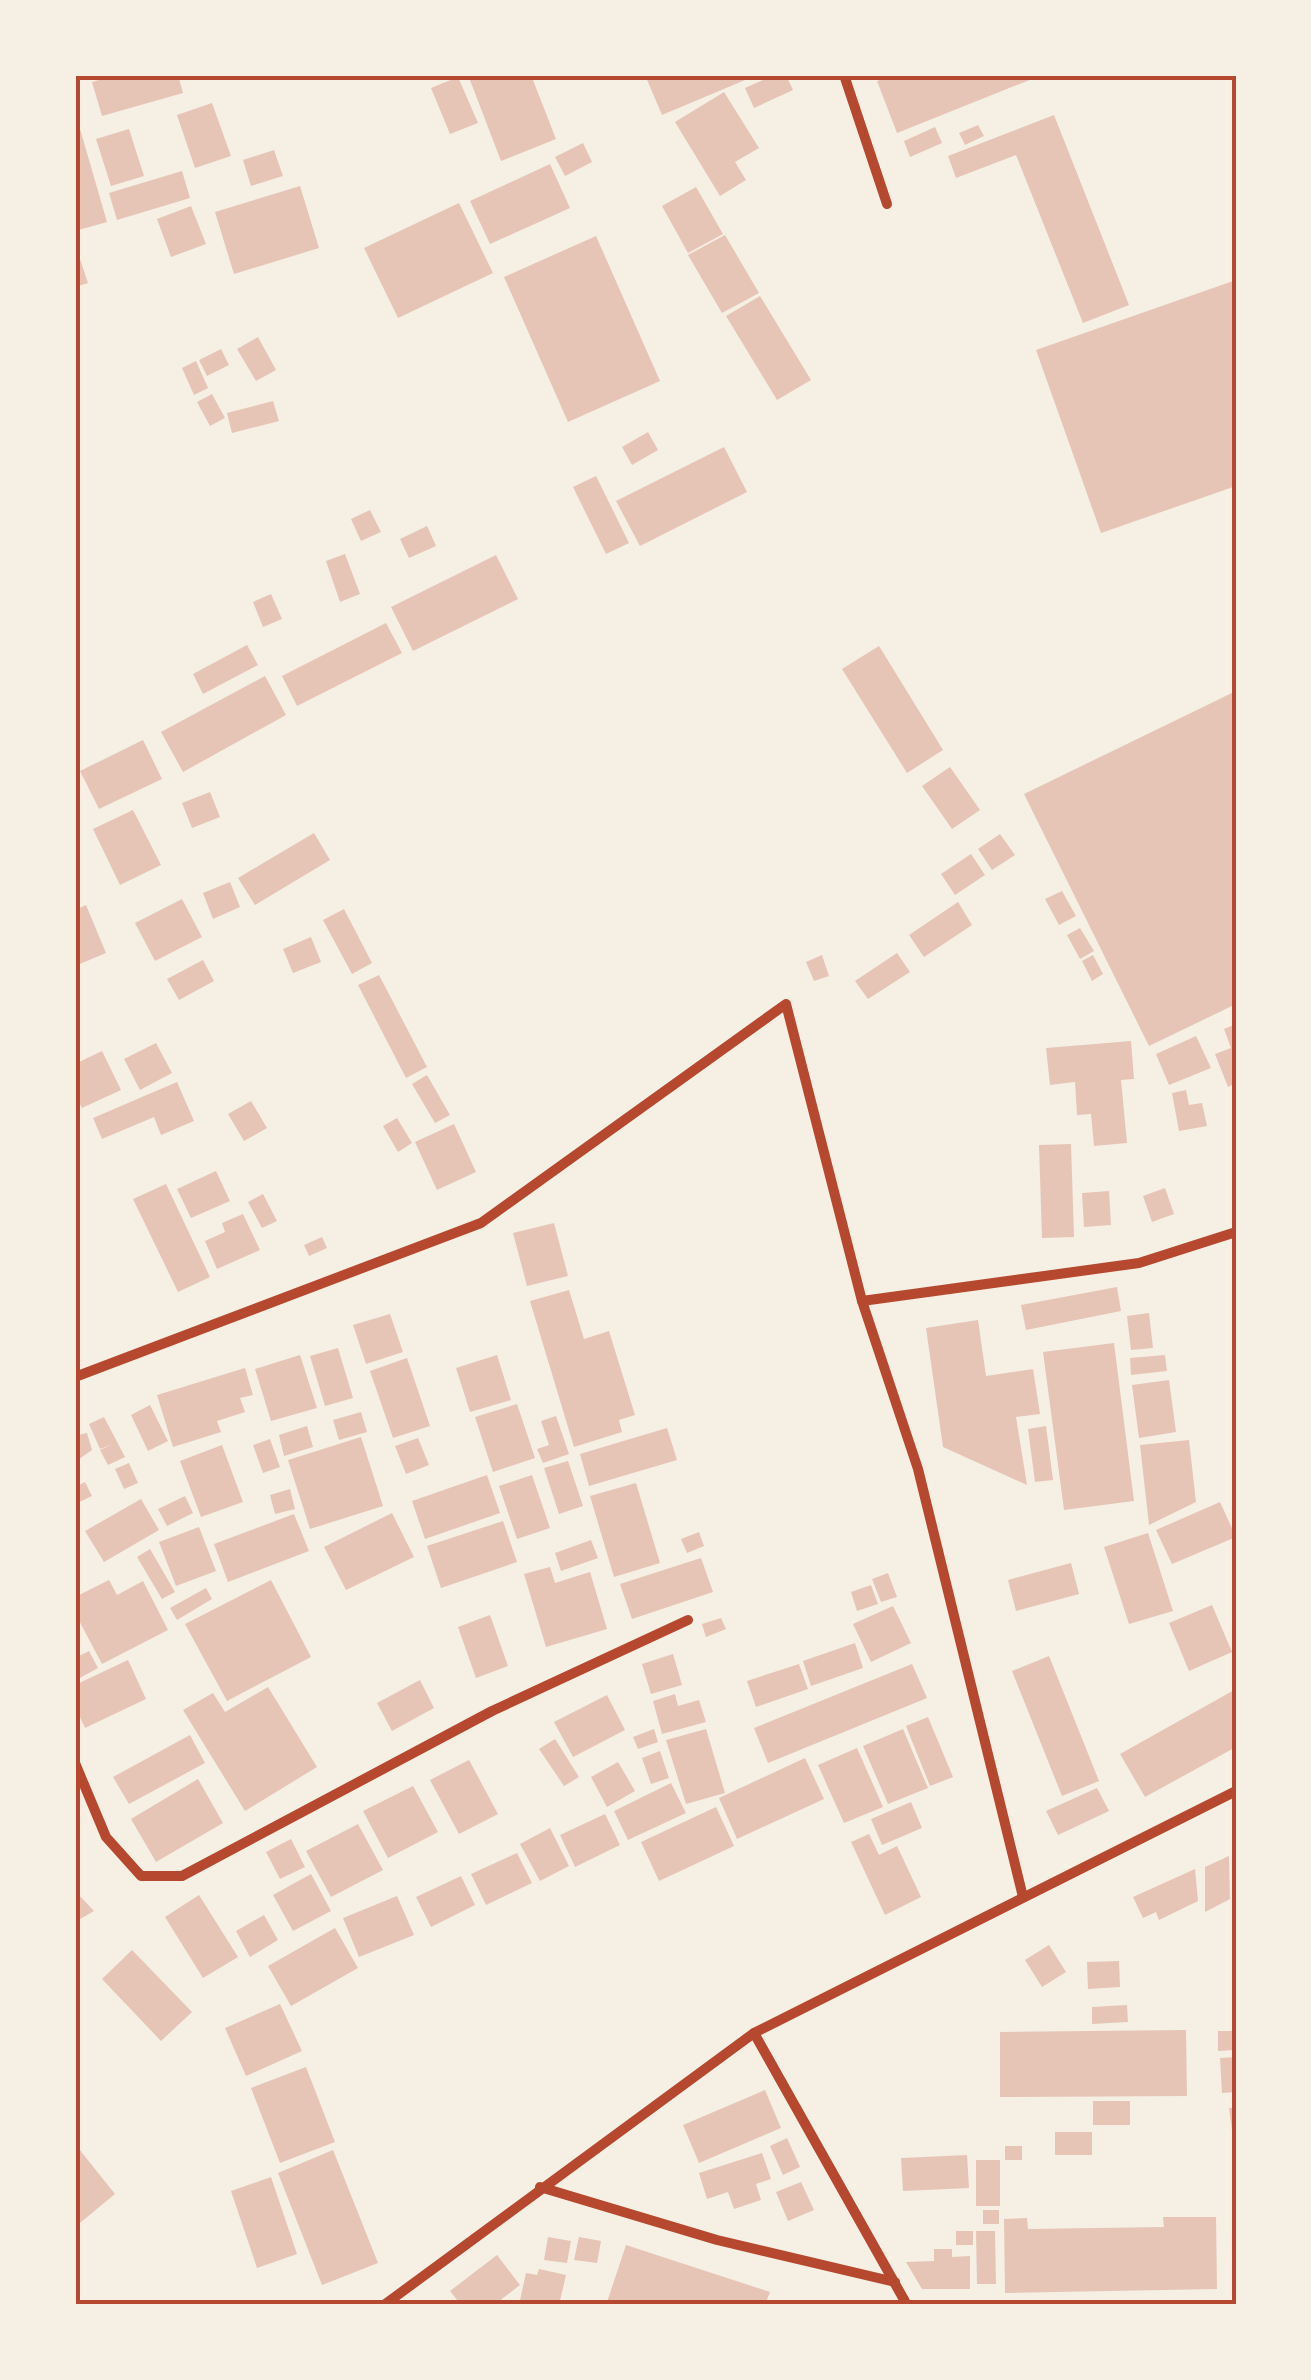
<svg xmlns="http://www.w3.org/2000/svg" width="1311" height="2380" viewBox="0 0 1311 2380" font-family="'Exo 2',sans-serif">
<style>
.building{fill:#e6c5b7}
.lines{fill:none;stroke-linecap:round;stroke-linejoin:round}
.minor{stroke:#b5482f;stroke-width:10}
.neatline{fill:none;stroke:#b5482f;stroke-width:4}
</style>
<rect width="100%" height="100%" fill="#f6efe4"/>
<!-- building -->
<g class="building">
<polygon points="116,75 178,75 183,93 102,116 92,82"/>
<polygon points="468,75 531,75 556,139 501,161"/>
<polygon points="645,75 757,75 662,115"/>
<polygon points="774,75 786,75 793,90 754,108 745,88"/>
<polygon points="893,75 1042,75 897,133 877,81"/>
<polygon points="458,77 478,123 450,134 431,88"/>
<polygon points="724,92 759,148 735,162 746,180 720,196 675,122"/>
<polygon points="212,103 231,156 195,168 177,115"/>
<polygon points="76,115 107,222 75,231 75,116"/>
<polygon points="1054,115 1129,305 1083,323 1016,155 956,178 948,156"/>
<polygon points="978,125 984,136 965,145 959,133"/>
<polygon points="935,127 942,143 910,157 904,141"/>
<polygon points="129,129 144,176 111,186 96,139"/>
<polygon points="583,143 592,162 565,176 555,157"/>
<polygon points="274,150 283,176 251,186 243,160"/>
<polygon points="550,164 570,208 490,244 470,201"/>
<polygon points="182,171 190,198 117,220 109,193"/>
<polygon points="300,186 319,248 234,274 215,212"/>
<polygon points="696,187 723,234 688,253 662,206"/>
<polygon points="459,203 493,273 398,318 364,248"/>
<polygon points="191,206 206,244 171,257 157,219"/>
<polygon points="725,235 759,293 722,313 688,255"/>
<polygon points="596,236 660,381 568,422 504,277"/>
<polygon points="76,247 88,283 75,287 75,248"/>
<polygon points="1236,280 1236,486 1101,533 1036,350"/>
<polygon points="760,296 811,380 777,400 726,316"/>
<polygon points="258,337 276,370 256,381 237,349"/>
<polygon points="221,349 229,365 207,376 199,360"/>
<polygon points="196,361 208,388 194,395 182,368"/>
<polygon points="212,394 225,418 210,426 197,402"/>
<polygon points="273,401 279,421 232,433 227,413"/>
<polygon points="648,432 658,450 632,465 622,447"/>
<polygon points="724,447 747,492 640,546 616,501"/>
<polygon points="596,476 629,543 606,554 573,487"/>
<polygon points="370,510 381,532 361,541 351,519"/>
<polygon points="427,526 436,546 409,558 400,539"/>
<polygon points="345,554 360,594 340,602 326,561"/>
<polygon points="496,555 518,599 413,651 391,607"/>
<polygon points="271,594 282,619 263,627 253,602"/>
<polygon points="386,623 402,653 297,706 282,676"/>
<polygon points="247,645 258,665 203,694 193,674"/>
<polygon points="879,646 943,750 907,773 842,669"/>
<polygon points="265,676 286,715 183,772 161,732"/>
<polygon points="1236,691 1236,1004 1149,1046 1024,794"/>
<polygon points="143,740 162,779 99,809 80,771"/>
<polygon points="950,767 980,810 952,829 922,786"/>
<polygon points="210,792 220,817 192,828 182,803"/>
<polygon points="133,810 161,865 120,885 93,829"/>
<polygon points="314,833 330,860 255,905 238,878"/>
<polygon points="1000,834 1015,855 992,870 978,849"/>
<polygon points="971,854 985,875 955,895 941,874"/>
<polygon points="230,882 240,907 213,919 203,893"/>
<polygon points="1062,891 1076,916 1059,925 1045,899"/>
<polygon points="182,899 202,937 155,961 135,923"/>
<polygon points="958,902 972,925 924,957 909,935"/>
<polygon points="86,905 106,953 75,966 75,910"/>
<polygon points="344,909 372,963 352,974 323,920"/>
<polygon points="1080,928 1094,951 1080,959 1067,935"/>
<polygon points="311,937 321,962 293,973 283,949"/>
<polygon points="897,953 910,972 868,999 855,981"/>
<polygon points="822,955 829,976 814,981 806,962"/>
<polygon points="1093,955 1103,974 1092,981 1082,961"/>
<polygon points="203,960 214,981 179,1000 167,979"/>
<polygon points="379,975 427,1067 406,1078 358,985"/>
<polygon points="1236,1024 1236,1083 1228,1087 1215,1054 1231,1048 1224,1029"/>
<polygon points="1196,1036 1211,1068 1169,1085 1156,1054"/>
<polygon points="1131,1041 1134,1079 1121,1080 1127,1143 1094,1146 1091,1114 1077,1115 1075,1082 1050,1085 1046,1048"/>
<polygon points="156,1043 172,1073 140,1090 124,1059"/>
<polygon points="102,1051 121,1090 82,1108 75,1094 75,1064"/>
<polygon points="427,1075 450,1115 435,1123 412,1084"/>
<polygon points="177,1082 194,1121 161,1135 154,1117 102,1139 93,1118"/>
<polygon points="1186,1090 1189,1105 1202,1103 1207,1126 1179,1131 1172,1093"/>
<polygon points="251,1101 267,1128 244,1141 228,1114"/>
<polygon points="397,1118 412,1143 398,1152 383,1126"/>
<polygon points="454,1124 476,1172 437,1190 415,1142"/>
<polygon points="1071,1144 1074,1237 1042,1238 1039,1145"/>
<polygon points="216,1171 230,1201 191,1218 177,1189"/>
<polygon points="166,1184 210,1277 178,1292 133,1199"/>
<polygon points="1165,1188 1174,1214 1152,1222 1143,1196"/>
<polygon points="1109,1191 1111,1225 1084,1227 1082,1193"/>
<polygon points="263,1194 277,1221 262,1228 248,1202"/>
<polygon points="243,1214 260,1250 217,1269 205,1241 225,1232 222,1223"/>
<polygon points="554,1223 568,1276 527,1286 513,1233"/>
<polygon points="322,1237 327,1248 309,1256 304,1245"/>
<polygon points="1117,1287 1121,1311 1026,1330 1021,1305"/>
<polygon points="569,1290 584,1339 609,1331 635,1415 619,1420 622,1432 574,1447 530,1301"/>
<polygon points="1149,1313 1153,1348 1131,1350 1127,1316"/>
<polygon points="390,1314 403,1352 366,1364 353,1325"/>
<polygon points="978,1320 986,1376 1033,1369 1040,1414 1016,1417 1027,1485 943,1447 926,1328"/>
<polygon points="1114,1343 1134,1501 1064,1510 1043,1352"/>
<polygon points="338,1348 353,1398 325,1406 310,1356"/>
<polygon points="300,1355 317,1408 271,1421 255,1369"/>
<polygon points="497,1355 511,1400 470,1412 456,1368"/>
<polygon points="1165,1355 1167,1371 1131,1375 1130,1358"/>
<polygon points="407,1358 430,1426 393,1438 370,1371"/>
<polygon points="245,1368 253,1395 240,1398 245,1412 217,1421 221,1432 173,1447 157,1395"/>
<polygon points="1169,1380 1176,1432 1139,1438 1132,1385"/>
<polygon points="517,1404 535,1458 493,1472 475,1417"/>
<polygon points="150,1405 168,1441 148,1451 131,1415"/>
<polygon points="361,1412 367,1432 339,1440 333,1420"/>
<polygon points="556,1416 569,1454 543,1463 537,1449 549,1445 541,1421"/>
<polygon points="104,1417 125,1457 108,1465 100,1450 111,1445 100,1449 89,1424"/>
<polygon points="307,1426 313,1447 284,1456 279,1435"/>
<polygon points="1046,1426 1053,1480 1035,1482 1028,1429"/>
<polygon points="75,1428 78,1435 87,1433 92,1450 75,1462"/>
<polygon points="667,1428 677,1460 589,1486 580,1454"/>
<polygon points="361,1437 383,1506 310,1529 288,1460"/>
<polygon points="418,1438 429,1465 406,1474 395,1446"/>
<polygon points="270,1439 280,1467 263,1473 253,1445"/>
<polygon points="1189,1440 1196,1502 1149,1525 1140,1445"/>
<polygon points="222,1445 243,1502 201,1517 180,1461"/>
<polygon points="568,1461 583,1506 559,1514 544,1468"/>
<polygon points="129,1463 138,1483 124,1489 115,1469"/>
<polygon points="487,1475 500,1513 425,1539 412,1501"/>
<polygon points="532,1475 550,1528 517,1539 499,1486"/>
<polygon points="85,1482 92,1496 75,1504 75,1487"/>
<polygon points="636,1483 660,1563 614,1577 590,1496"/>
<polygon points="290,1489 295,1509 275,1514 270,1495"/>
<polygon points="185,1496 193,1513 167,1526 158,1509"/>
<polygon points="141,1499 159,1530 104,1562 85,1531"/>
<polygon points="1220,1502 1236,1537 1172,1564 1156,1530"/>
<polygon points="392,1513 414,1557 346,1590 324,1547"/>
<polygon points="294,1514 309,1551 228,1582 214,1544"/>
<polygon points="503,1521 517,1562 441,1588 427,1546"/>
<polygon points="199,1527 216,1571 176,1586 159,1542"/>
<polygon points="699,1532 704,1546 687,1553 681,1539"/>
<polygon points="1148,1533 1173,1611 1129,1624 1104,1547"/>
<polygon points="591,1540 598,1558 561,1571 555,1553"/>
<polygon points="150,1549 175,1592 162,1599 137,1557"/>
<polygon points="701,1558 713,1592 632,1619 620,1584"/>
<polygon points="1071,1563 1079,1594 1016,1611 1008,1580"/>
<polygon points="550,1567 555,1583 590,1572 607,1629 546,1647 524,1574"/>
<polygon points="888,1573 897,1597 881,1602 872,1579"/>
<polygon points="109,1580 117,1595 143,1581 168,1630 102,1664 75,1613 75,1597"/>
<polygon points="271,1580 311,1657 227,1701 185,1624"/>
<polygon points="871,1585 878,1604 857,1611 851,1592"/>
<polygon points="206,1588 212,1599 177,1620 170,1608"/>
<polygon points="1212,1605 1232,1652 1189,1671 1169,1623"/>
<polygon points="893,1606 911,1643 871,1662 853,1624"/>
<polygon points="490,1615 508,1666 476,1678 458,1627"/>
<polygon points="721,1618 726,1629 706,1637 702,1624"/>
<polygon points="855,1643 863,1668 811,1686 803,1661"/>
<polygon points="89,1651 98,1668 78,1679 75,1658"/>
<polygon points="673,1654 682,1685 651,1694 642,1664"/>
<polygon points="1049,1656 1099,1781 1062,1796 1012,1671"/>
<polygon points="128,1660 146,1699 85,1728 75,1706 75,1685"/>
<polygon points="799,1664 808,1689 756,1707 747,1681"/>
<polygon points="912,1664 927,1698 768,1763 754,1728"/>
<polygon points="420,1680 434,1708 392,1731 377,1703"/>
<polygon points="268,1687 317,1767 245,1811 183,1710 213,1693 225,1712"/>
<polygon points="1236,1689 1236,1747 1145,1797 1120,1754"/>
<polygon points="675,1694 678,1706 699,1700 706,1722 662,1734 653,1701"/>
<polygon points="607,1695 625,1730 573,1757 554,1722"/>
<polygon points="928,1717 953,1777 930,1786 906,1726"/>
<polygon points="654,1729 658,1742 638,1749 633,1737"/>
<polygon points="706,1729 725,1793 686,1804 666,1740"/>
<polygon points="903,1729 928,1788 888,1804 863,1746"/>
<polygon points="190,1735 205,1763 129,1804 113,1777"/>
<polygon points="555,1739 579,1777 564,1786 539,1749"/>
<polygon points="857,1748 883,1807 844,1823 818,1765"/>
<polygon points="660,1751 669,1778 651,1784 642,1758"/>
<polygon points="805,1758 824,1799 737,1839 719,1798"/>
<polygon points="469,1760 498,1814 459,1834 430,1780"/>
<polygon points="618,1762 635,1791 607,1807 591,1777"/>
<polygon points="198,1779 223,1823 156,1862 131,1819"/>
<polygon points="671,1783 686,1813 628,1840 614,1811"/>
<polygon points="413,1786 438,1832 388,1858 363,1811"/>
<polygon points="1097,1788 1109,1811 1058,1835 1046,1811"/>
<polygon points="911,1802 922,1828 882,1845 871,1819"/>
<polygon points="716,1807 734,1846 659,1881 641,1842"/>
<polygon points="605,1814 620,1845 575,1867 560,1835"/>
<polygon points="358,1824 383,1870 331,1897 306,1851"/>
<polygon points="550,1828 569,1866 540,1881 520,1844"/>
<polygon points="869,1834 879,1855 897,1846 921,1897 885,1915 851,1842"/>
<polygon points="291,1839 305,1867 280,1879 266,1852"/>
<polygon points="517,1853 532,1883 486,1905 471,1874"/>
<polygon points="1229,1856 1230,1899 1205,1912 1205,1867"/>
<polygon points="1195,1869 1198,1901 1159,1920 1156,1912 1143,1918 1133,1897"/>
<polygon points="311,1874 331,1911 293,1931 273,1895"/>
<polygon points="461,1876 475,1905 431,1927 416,1897"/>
<polygon points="78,1894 94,1911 75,1922 75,1895"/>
<polygon points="199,1895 238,1957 203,1978 165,1917"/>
<polygon points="397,1896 414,1935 359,1957 343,1918"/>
<polygon points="264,1915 278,1940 250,1957 236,1931"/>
<polygon points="335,1928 358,1968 291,2006 268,1966"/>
<polygon points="1049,1945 1066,1972 1042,1987 1025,1960"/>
<polygon points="132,1950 192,2012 161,2041 102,1979"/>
<polygon points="1119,1961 1120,1987 1088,1989 1087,1962"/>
<polygon points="280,2004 302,2051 246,2076 225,2028"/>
<polygon points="1127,2005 1128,2022 1092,2024 1092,2007"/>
<polygon points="1186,2030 1187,2096 1000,2097 1000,2032"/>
<polygon points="1218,2031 1236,2031 1236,2050 1218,2051"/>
<polygon points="1236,2057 1236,2092 1222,2093 1220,2058"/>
<polygon points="306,2067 335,2142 280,2163 251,2088"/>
<polygon points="765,2090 781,2128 699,2163 683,2125"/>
<rect x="1093" y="2101" width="37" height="24"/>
<polygon points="1236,2107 1236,2145 1234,2145 1229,2108"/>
<rect x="1055" y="2132" width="37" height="23"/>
<polygon points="787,2138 800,2167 783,2175 770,2146"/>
<polygon points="75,2144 115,2194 75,2227"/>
<rect x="1005" y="2146" width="17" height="14"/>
<polygon points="333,2150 378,2263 322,2285 278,2173"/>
<polygon points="762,2153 771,2179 756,2184 761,2200 734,2209 728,2192 707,2199 699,2173"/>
<polygon points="967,2155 969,2188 903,2191 901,2158"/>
<rect x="976" y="2160" width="24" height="46"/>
<polygon points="271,2177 297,2254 257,2268 231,2191"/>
<polygon points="801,2182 814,2210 788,2221 776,2192"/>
<rect x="983" y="2210" width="16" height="14"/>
<polygon points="1163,2217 1216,2217 1217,2289 1005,2293 1004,2219 1027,2218 1028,2229 1164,2227"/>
<rect x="956" y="2231" width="17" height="14"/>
<polygon points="976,2231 995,2231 996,2284 977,2284"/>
<polygon points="548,2237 571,2241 567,2263 544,2260"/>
<polygon points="579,2237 601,2241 597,2263 574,2260"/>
<polygon points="626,2245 770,2292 765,2305 606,2305"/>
<polygon points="934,2249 952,2249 952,2257 970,2256 970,2289 922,2289 906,2262 934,2261"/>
<polygon points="497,2255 520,2285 494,2305 461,2305 450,2291"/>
<polygon points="539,2269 566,2275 559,2305 519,2305 526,2273 537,2275"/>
</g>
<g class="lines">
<!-- minor -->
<g class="minor">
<polyline points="844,75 887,204"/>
<polyline points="862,1301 1139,1263 1236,1232"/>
<polyline points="75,1377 481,1223 786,1004 862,1301 918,1469 1023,1897"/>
<polyline points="75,1763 106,1837 141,1876 182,1876 492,1711 688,1620"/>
<polyline points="754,2033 907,2305"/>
<polyline points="540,2187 717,2240 895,2282"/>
<polyline points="384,2305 754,2033 1236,1791"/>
</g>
</g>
<!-- border -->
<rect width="1311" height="2380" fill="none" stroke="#f6efe4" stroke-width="155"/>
<rect x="78" y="78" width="1156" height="2224" class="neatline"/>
</svg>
